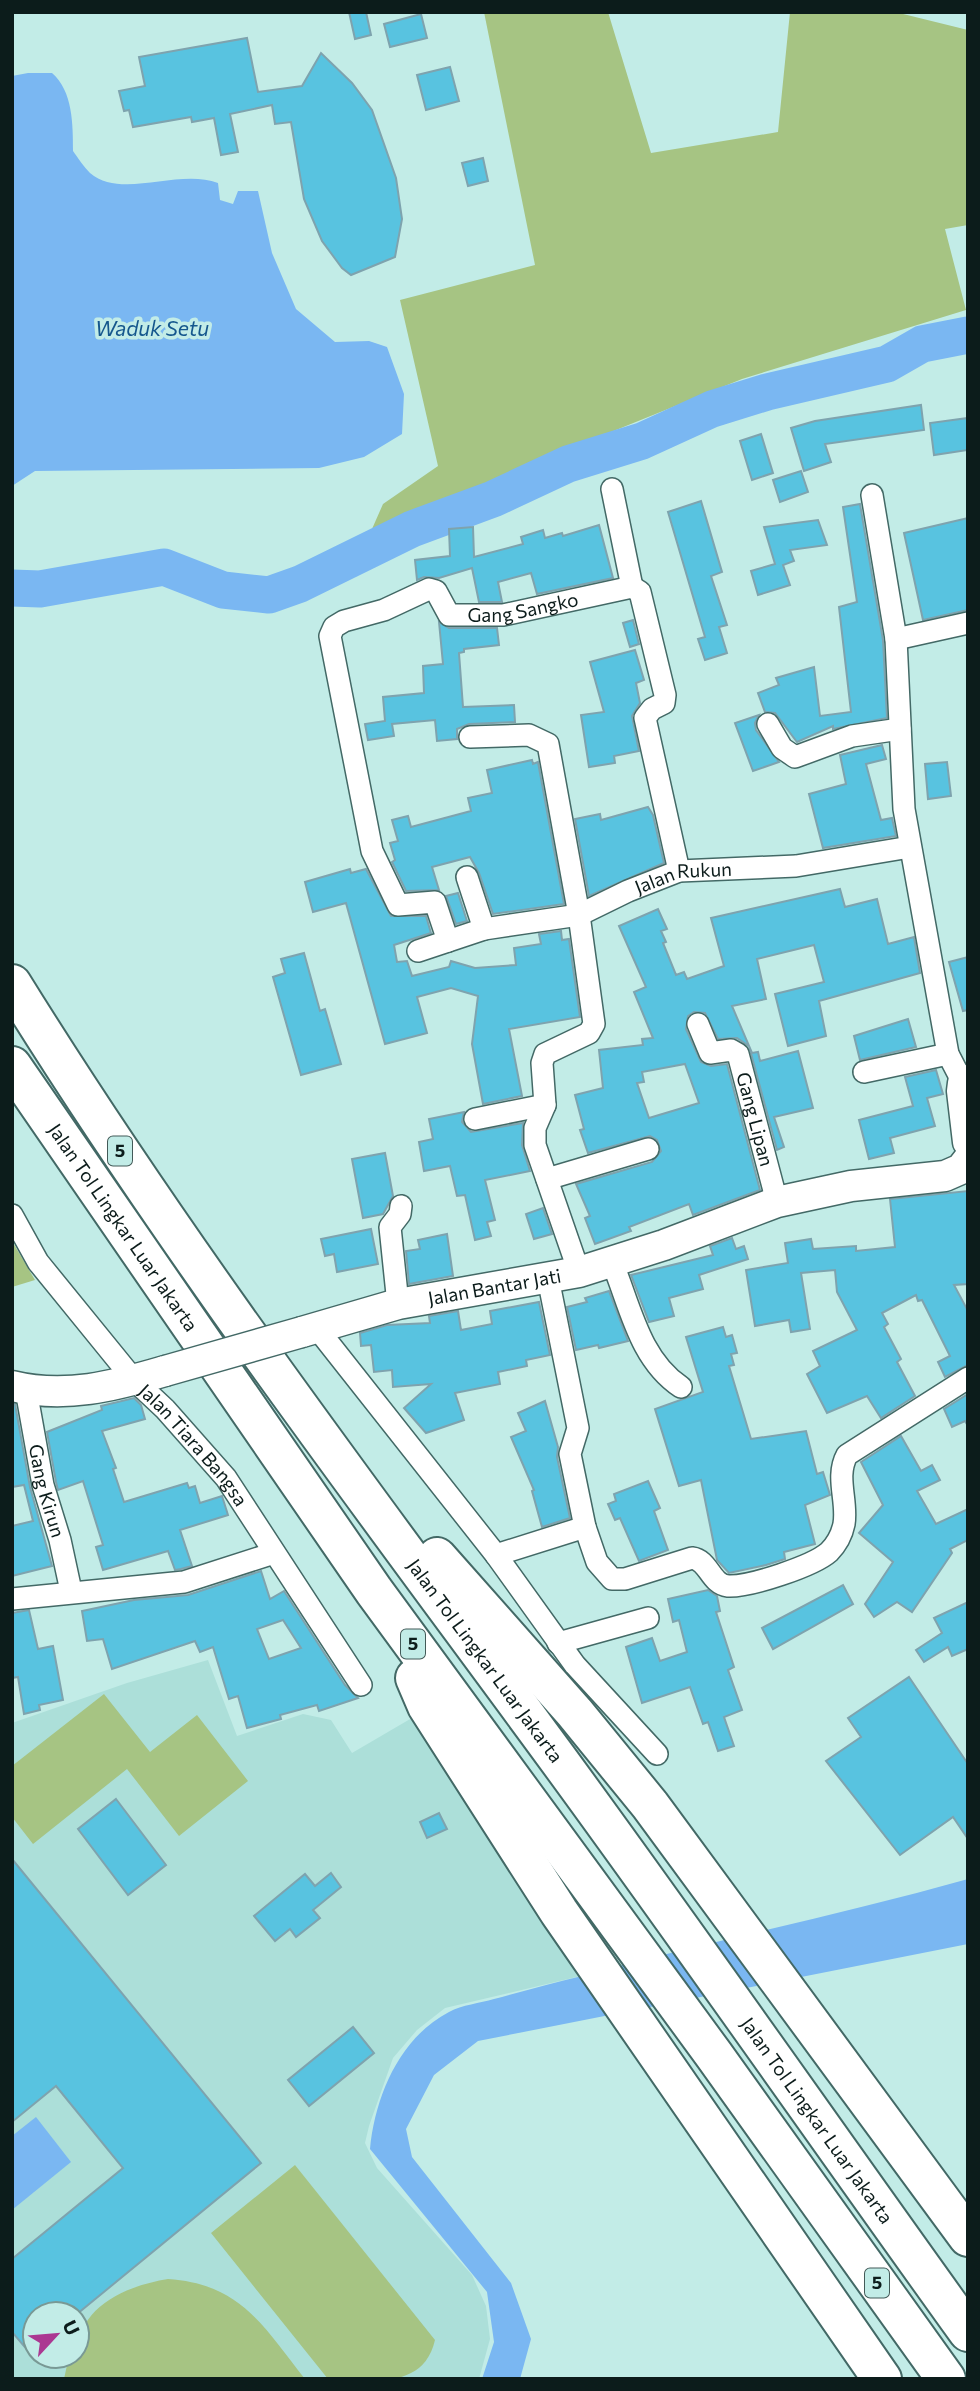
<svg xmlns="http://www.w3.org/2000/svg" width="980" height="2391" viewBox="0 0 980 2391" font-family="Commissioner,sans-serif">
<style>
.built{fill:#acdfd9;fill-rule:evenodd}
.green{fill:#a6c483}
.water{fill:#7ab7f2}
.lines{fill:none;stroke-linecap:round;stroke-linejoin:round}
.river{stroke:#7ab7f2;stroke-width:37}
.building{fill:#58c3e0;stroke:#7ea3ae;stroke-width:2;fill-rule:evenodd}
.street-casing{stroke:#436966;stroke-width:24}
.secondary-casing{stroke:#436966;stroke-width:33}
.highway-casing{stroke:#436966;stroke-width:42}
.street{stroke:#fff;stroke-width:21}
.secondary{stroke:#fff;stroke-width:30}
.highway{stroke:#fff;stroke-width:38}
.secondary-bridge-casing{stroke:#436966;stroke-width:33;stroke-linecap:butt}
.secondary-bridge{stroke:#fff;stroke-width:30}
.labels{text-anchor:middle;stroke-width:7;stroke-linejoin:round;paint-order:stroke}
.shield{fill:#c2ece7;stroke:#435a58;stroke-width:2}
.shield-label{font-size:18px;font-weight:bold;fill:#0c1c1b}
.street-label{font-size:19px;fill:#0c1c1b;stroke:#c2ece7}
.water-label{font-size:21px;font-style:italic;fill:#15578d;stroke:#c2ece7}
</style>
<rect width="100%" height="100%" fill="#c2ece7"/>
<!-- built -->
<path class="built" d="M208,1660L237,1736L303,1714L331,1720L352,1753L417,1715L589,1974L445,2008L417,2030L393,2058L369,2126L365,2143L377,2168L472,2275L486,2306L490,2339L479,2379H12V1723L127,1683ZM35,2314H77V2356H35Z"/>
<!-- green -->
<g class="green">
<polygon points="484,12 608,12 651,153 778,132 790,12 895,12 968,30 968,225 945,229 966,310 742,379 372,529 383,504 438,466 400,300 535,265"/>
<polygon points="12,1241 35,1280 12,1287"/>
<polygon points="104,1694 150,1752 197,1715 248,1781 179,1836 127,1769 33,1844 12,1817 12,1766"/>
<path d="M295,2165L435,2340C423,2391 372,2379 328,2379L211,2233Z"/>
<path d="M168,2279C241,2284 263,2326 305,2379H64L69,2356H77C77,2307 125,2286 168,2279Z"/>
</g>
<!-- water -->
<g class="water">
<path d="M28,73H52C73,91 73,125 73,151C78,158 84,167 90,173C122,200 178,168 218,183L220,200L233,204L238,191H258L272,253L296,309L335,342L369,341L387,347L404,394L402,434L364,457L319,468L35,471L12,486V76Z"/>
<path d="M968,1879V1944L478,2041L434,2075L406,2129L412,2157L511,2283L531,2339L520,2379H482L494,2342L487,2292L370,2149C375,2097 399,2038 449,2012C462,2005 480,2003 494,1999C524,1991 553,1983 582,1976C710,1941 840,1915 968,1879Z"/>
<polygon points="36,2117 71,2162 12,2210 12,2136"/>
</g>
<g class="lines">
<!-- river -->
<polyline class="river" points="12,588 40,589 164,567 223,590 269,595 300,584 412,529 493,499 568,464 642,441 712,409 767,392 887,364 922,344 968,335"/>
</g>
<!-- building -->
<g class="building">
<polygon points="349,12 366,12 371,35 355,39"/>
<polygon points="421,14 427,38 390,47 384,24"/>
<polygon points="247,38 258,92 302,86 321,53 352,83 372,110 396,178 402,219 395,257 351,275 342,268 322,241 304,199 291,122 275,124 272,105 230,114 238,152 221,155 214,118 192,122 191,117 133,127 129,110 124,111 119,91 145,86 139,57"/>
<polygon points="450,67 459,101 426,110 417,75"/>
<polygon points="483,158 488,181 468,186 462,163"/>
<polygon points="921,405 924,430 825,444 831,462 804,471 791,428 815,421"/>
<polygon points="968,418 968,450 934,455 930,423"/>
<polygon points="761,434 773,473 752,480 740,441"/>
<polygon points="801,471 808,492 780,502 773,480"/>
<polygon points="701,501 722,572 711,576 727,625 719,627 727,653 705,660 698,639 705,637 668,512"/>
<polygon points="860,504 883,640 887,718 833,729 833,726 797,742 775,713 765,712 758,693 779,685 776,678 814,667 820,716 851,712 839,607 857,602 843,507"/>
<polygon points="968,518 968,610 923,620 904,533"/>
<polygon points="818,520 827,545 790,550 794,561 783,565 790,585 758,595 751,571 775,564 764,527"/>
<polygon points="599,525 613,578 537,594 531,573 498,582 502,602 479,602 472,568 439,578 424,577 417,580 415,560 450,556 449,529 473,527 474,557 523,544 521,537 543,530 545,538 562,533 563,536"/>
<polygon points="633,620 639,644 630,647 623,623"/>
<polygon points="439,622 449,628 497,628 499,645 464,649 464,652 459,653 463,707 514,705 515,722 469,724 457,729 457,739 437,741 435,720 392,724 394,736 368,740 365,724 385,721 383,697 424,693 423,666 443,664"/>
<polygon points="635,650 644,680 636,683 640,703 632,716 639,751 614,756 615,763 589,767 581,715 604,712 590,662"/>
<polygon points="759,715 755,723 756,730 779,762 753,771 735,723"/>
<polygon points="882,745 886,759 866,764 881,820 892,818 896,836 823,848 809,794 846,784 840,755"/>
<polygon points="532,760 533,764 538,762 564,904 493,914 479,873 470,857 432,867 439,890 406,891 392,862 395,860 390,843 398,841 392,820 408,816 411,827 471,811 468,798 492,793 487,770"/>
<polygon points="947,762 951,796 928,799 925,764"/>
<polygon points="648,807 653,815 664,863 589,896 575,819 600,814 601,820"/>
<polygon points="350,869 351,873 366,869 391,916 426,916 431,933 394,945 397,962 407,961 412,976 449,967 451,961 475,968 516,965 514,948 541,944 539,934 561,931 562,940 569,939 580,1017 509,1029 522,1096 483,1104 472,1044 478,996 451,988 417,997 427,1033 385,1044 346,903 313,912 305,882"/>
<path d="M840,889L845,907L877,899L888,944L914,937L920,973L819,1001L826,1036L788,1046L775,994L824,982L814,945L757,959L766,999L732,1006L752,1053L758,1052L760,1061L798,1051L813,1108L774,1117L784,1147L777,1150L749,1046L737,1038L718,1039L705,1013L694,1012L688,1016L686,1029L701,1062L711,1066L727,1064L760,1190L693,1215L689,1204L629,1227L631,1231L595,1244L585,1218L590,1216L576,1184L652,1162L661,1151L657,1140L650,1136L588,1153L580,1130L584,1129L575,1095L603,1088L599,1050L643,1045L642,1039L653,1038L634,992L646,987L619,926L658,909L667,929L661,931L666,942L663,943L676,975L684,972L687,979L724,966L711,918ZM685,1064L699,1103L649,1118L637,1083L644,1082L642,1072Z"/>
<polygon points="458,893 467,921 456,924 446,896"/>
<polygon points="304,953 320,1011 325,1009 341,1064 301,1075 273,977 285,973 281,959"/>
<polygon points="968,957 968,1010 963,1011 949,962"/>
<polygon points="908,1019 916,1047 860,1060 854,1036"/>
<polygon points="936,1070 943,1094 927,1098 935,1126 890,1138 894,1153 869,1159 859,1120 913,1106 905,1077"/>
<polygon points="464,1112 462,1122 471,1132 523,1123 522,1145 530,1171 485,1180 495,1220 487,1222 491,1236 475,1240 465,1195 457,1196 450,1166 424,1171 419,1142 433,1139 429,1119"/>
<polygon points="385,1153 393,1196 383,1214 363,1218 352,1159"/>
<polygon points="968,1191 968,1284 954,1285 968,1311 968,1365 945,1377 938,1362 950,1356 922,1300 918,1301 916,1295 882,1313 888,1324 884,1327 901,1359 897,1362 915,1396 881,1418 867,1396 827,1413 807,1374 820,1366 813,1351 857,1330 837,1292 835,1270 801,1273 810,1329 791,1332 789,1320 755,1326 746,1270 788,1263 785,1243 811,1239 813,1249 856,1246 856,1251 895,1247 890,1199"/>
<polygon points="543,1208 552,1234 534,1239 526,1214"/>
<polygon points="371,1229 378,1264 337,1272 334,1254 325,1256 321,1239"/>
<polygon points="447,1234 453,1276 409,1284 406,1251 420,1249 418,1240"/>
<polygon points="732,1238 736,1249 744,1246 748,1259 699,1275 703,1289 669,1298 674,1316 649,1322 631,1275 713,1255 710,1246"/>
<polygon points="609,1291 628,1341 599,1348 598,1345 576,1350 567,1307 587,1302 585,1298"/>
<polygon points="539,1302 550,1355 526,1360 527,1366 498,1372 500,1384 455,1393 464,1420 426,1433 404,1408 431,1384 393,1387 392,1370 374,1372 371,1345 361,1346 360,1333 387,1325 430,1323 429,1316 458,1311 461,1330 492,1324 490,1311"/>
<polygon points="723,1327 726,1337 732,1335 737,1353 731,1354 734,1365 729,1366 751,1439 806,1431 817,1474 823,1472 830,1495 805,1505 815,1544 784,1552 785,1559 766,1565 729,1573 717,1560 701,1480 679,1486 655,1409 703,1392 686,1337"/>
<polygon points="968,1394 968,1426 965,1421 952,1427 944,1409"/>
<polygon points="134,1398 141,1405 145,1419 102,1431 116,1468 113,1469 124,1502 187,1483 189,1488 195,1486 200,1503 222,1496 228,1515 180,1530 192,1566 181,1569 175,1570 168,1551 103,1570 96,1547 103,1545 83,1481 58,1490 56,1482 47,1432 102,1410 101,1406"/>
<polygon points="545,1401 558,1447 557,1457 570,1518 542,1527 532,1491 534,1490 511,1437 526,1431 518,1413"/>
<polygon points="12,1404 15,1404 30,1487 52,1566 12,1576 12,1526 33,1521 24,1485 12,1487"/>
<polygon points="901,1436 921,1471 932,1465 940,1480 917,1491 936,1524 968,1509 968,1540 950,1549 952,1553 912,1612 897,1602 874,1617 865,1604 893,1562 859,1533 883,1505 861,1462"/>
<polygon points="648,1481 660,1508 654,1511 668,1550 639,1561 620,1518 615,1520 608,1504 616,1501 614,1494"/>
<path d="M261,1571L270,1599L284,1591L345,1685L358,1698L319,1711L317,1705L280,1715L281,1719L247,1728L238,1696L229,1699L213,1647L200,1652L195,1641L112,1669L103,1639L87,1641L82,1611L134,1600L188,1595ZM283,1620L301,1648L269,1659L257,1629Z"/>
<polygon points="843,1585 853,1604 773,1649 762,1628"/>
<polygon points="708,1590 717,1596 720,1611 716,1612 734,1667 728,1670 742,1710 724,1717 734,1746 718,1751 708,1722 703,1724 690,1687 642,1703 626,1647 652,1638 660,1661 687,1652 679,1620 673,1622 668,1599"/>
<polygon points="968,1602 968,1649 952,1656 948,1647 924,1662 916,1650 942,1633 934,1618"/>
<polygon points="29,1610 38,1649 53,1646 63,1700 39,1705 40,1710 24,1714 18,1677 12,1678 12,1613"/>
<polygon points="909,1677 968,1764 968,1839 953,1817 900,1855 826,1761 861,1737 848,1718"/>
<polygon points="116,1799 166,1865 128,1895 78,1829"/>
<polygon points="439,1813 447,1829 427,1838 420,1822"/>
<polygon points="12,1859 261,2163 77,2314 35,2314 35,2359 12,2332 12,2259 123,2168 56,2086 12,2122"/>
<polygon points="331,1873 341,1887 313,1910 320,1918 296,1937 290,1929 275,1941 254,1916 305,1874 315,1886"/>
<polygon points="353,2027 374,2053 309,2106 288,2080"/>
</g>
<g class="lines">
<defs>
<g id="street">
<polyline points="612,489 632,587"/>
<polyline points="872,495 896,639 904,809 948,1054 963,1083"/>
<polyline points="896,639 968,623"/>
<polyline points="768,724 782,748 795,757 852,736 900,729"/>
<polyline points="470,737 529,735 548,744 579,915 594,1024 589,1033 545,1054 542,1063 545,1105 535,1128 535,1145 579,1272"/>
<polyline points="467,877 484,929"/>
<path id="s1" d="M448,941L435,902L398,905L372,851L330,636L334,627L344,621L384,610L429,589L436,591L449,615H503L632,587L640,592L665,695L664,703L652,709L645,718L679,871"/>
<path id="s2" d="M418,951L484,929L579,915L628,891L679,871L796,866L910,847"/>
<path id="s3" d="M698,1024L710,1053L731,1050L738,1054L777,1202"/>
<polyline points="864,1072 948,1054"/>
<polyline points="475,1119 545,1105"/>
<polyline points="547,1179 648,1149"/>
<path id="s4" d="M12,1215L38,1262L134,1380L165,1409L226,1478L361,1685"/>
<path d="M612,1262C630,1305 639,1359 681,1387"/>
<path d="M548,1278L578,1428L570,1454L585,1527L597,1562L612,1579H625L692,1558C709,1560 710,1584 728,1586C750,1587 813,1566 829,1552C837,1544 842,1534 844,1524C848,1501 835,1477 847,1455L968,1378"/>
<polyline points="398,1304 390,1227 400,1214 401,1206"/>
<polyline points="316,1327 496,1555 575,1665 657,1754"/>
<path id="s5" d="M26,1390L43,1485L60,1540L71,1591"/>
<polyline points="496,1555 585,1527"/>
<polyline points="12,1599 184,1582 274,1553"/>
<polyline points="558,1643 648,1618"/>
</g>
<g id="secondary">
<polyline points="968,1080 963,1083 962,1091 968,1142"/>
<path id="s6" d="M302,1332L398,1304L579,1272L664,1245L777,1202L851,1186L945,1176L961,1169L968,1160"/>
<path d="M12,1386C65,1399 114,1386 165,1371"/>
</g>
<g id="highway">
<path id="s7" d="M12,984C177,1250 367,1499 552,1751C693,1943 829,2139 968,2332"/>
<path id="s8" d="M12,1066L374,1591L714,2055L946,2379"/>
<polyline points="437,1557 575,1713 650,1805 968,2237"/>
<polyline points="415,1678 427,1706 559,1912 882,2379"/>
</g>
</defs>
<!-- street casing -->
<use href="#street" class="street-casing"/>
<!-- secondary casing -->
<use href="#secondary" class="secondary-casing"/>
<!-- highway casing -->
<use href="#highway" class="highway-casing"/>
<!-- street -->
<use href="#street" class="street"/>
<!-- secondary -->
<use href="#secondary" class="secondary"/>
<!-- highway -->
<use href="#highway" class="highway"/>
<defs>
<polyline id="secondary-bridge" points="165,1371 302,1332"/>
</defs>
<!-- secondary-bridge casing -->
<use href="#secondary-bridge" class="secondary-bridge-casing"/>
<!-- secondary-bridge -->
<use href="#secondary-bridge" class="secondary-bridge"/>
</g>
<g class="labels">
<!-- shield labels -->
<g class="shield">
<rect x="108" y="1136.5" width="24" height="29" rx="5"/>
<rect x="401" y="1629.5" width="24" height="29" rx="5"/>
<rect x="865" y="2268.5" width="24" height="29" rx="5"/>
</g>
<g class="shield-label">
<text x="120" y="1157">5</text>
<text x="413" y="1650">5</text>
<text x="877" y="2289">5</text>
</g>
<!-- street labels -->
<g class="street-label">
<text dy="7" stroke="none"><textPath href="#s1" startOffset="579">Gang Sangko</textPath></text>
<text dy="7" stroke="none"><textPath href="#s2" startOffset="278">Jalan Rukun</textPath></text>
<text dy="7" stroke="none"><textPath href="#s3" startOffset="128">Gang Lipan</textPath></text>
<text dy="7" stroke="none"><textPath href="#s8" startOffset="196">Jalan Tol Lingkar Luar Jakarta</textPath></text>
<text dy="7" stroke="none"><textPath href="#s6" startOffset="198">Jalan Bantar Jati</textPath></text>
<text dy="7" stroke="none"><textPath href="#s4" startOffset="294">Jalan Tiara Bangsa</textPath></text>
<text dy="7" stroke="none"><textPath href="#s5" startOffset="103">Gang Kirun</textPath></text>
<text dy="7" stroke="none"><textPath href="#s7" startOffset="826">Jalan Tol Lingkar Luar Jakarta</textPath></text>
<text dy="7" stroke="none"><textPath href="#s7" startOffset="1393">Jalan Tol Lingkar Luar Jakarta</textPath></text>
</g>
<!-- water labels -->
<g class="water-label">
<text x="152" y="336">Waduk Setu</text>
</g>
</g>
<!-- border -->
<rect width="980" height="2391" fill="none" stroke="#0c1c1b" stroke-width="28"/>
<!-- north arrow -->
<g transform="translate(56 2335) rotate(64)"><circle r="33" fill="#c2ece7" stroke="#799995" stroke-width="2"/>
<path d="M0-5L12 26L0 18L-12 26Z" fill="#ab3892"/>
<text y="-10" font-size="19" font-weight="bold" text-anchor="middle" fill="#0c1c1b">U</text>
</g>
</svg>
